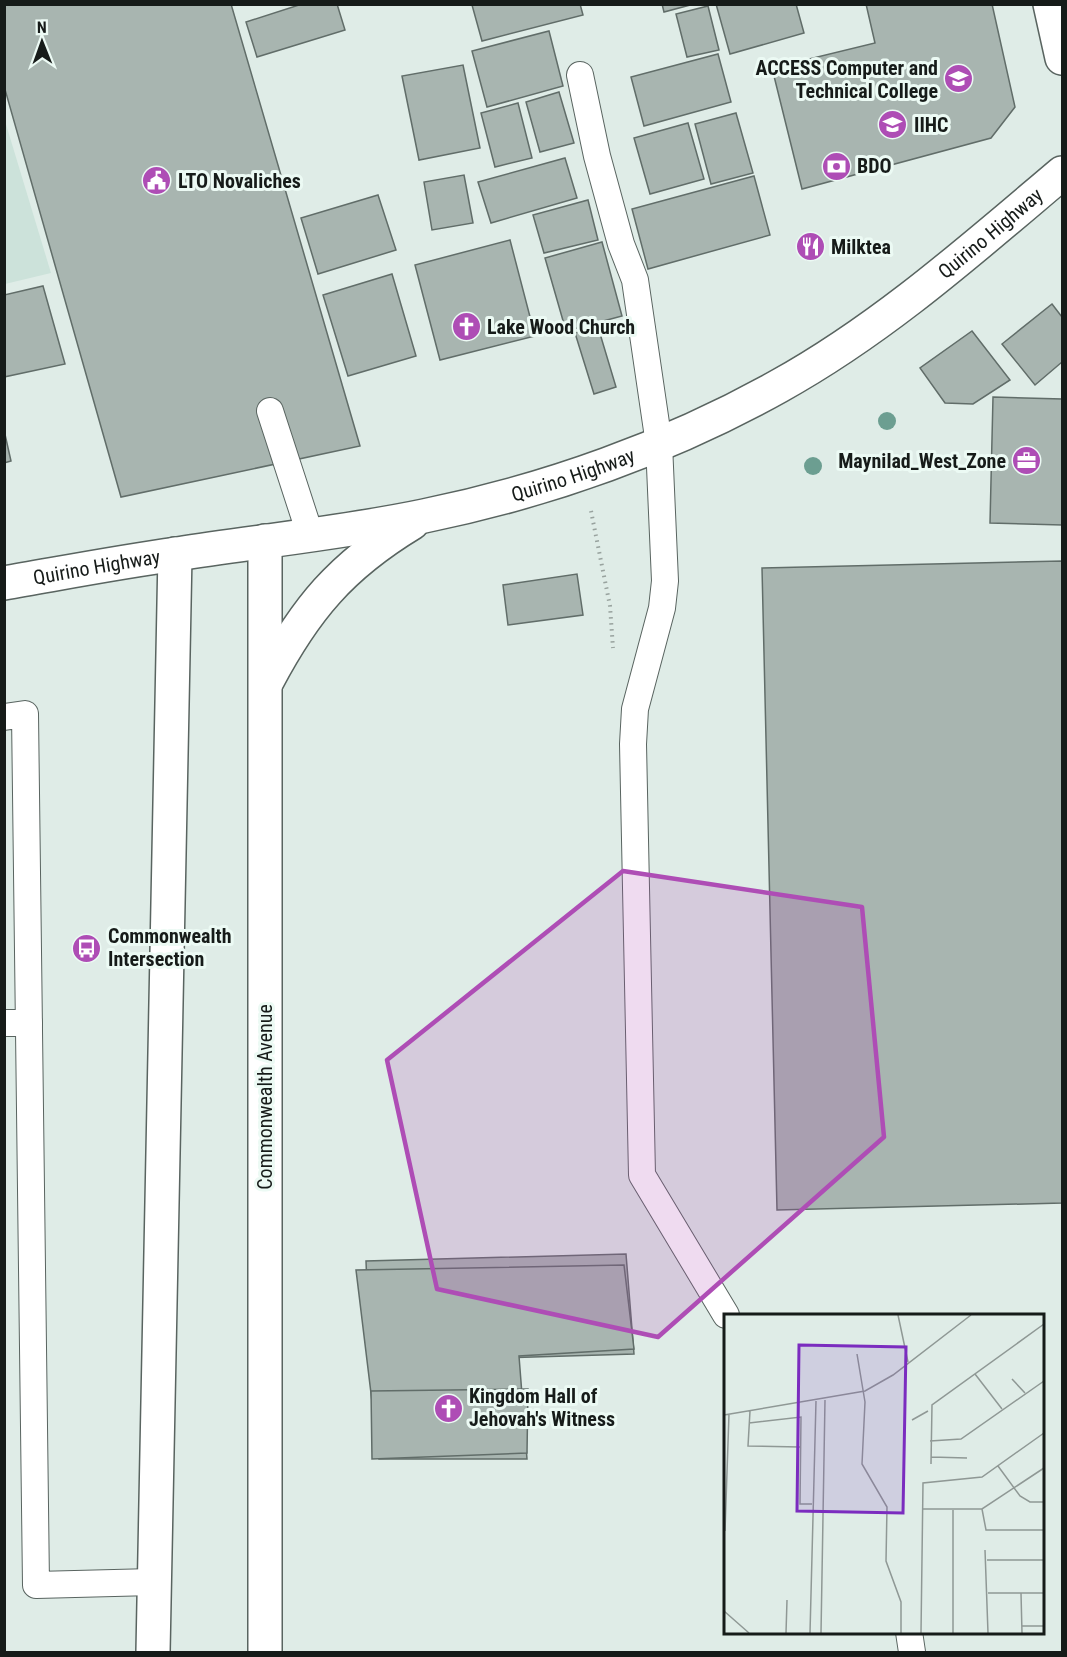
<svg xmlns="http://www.w3.org/2000/svg" width="1067" height="1657" viewBox="0 0 1067 1657" font-family="'Roboto Condensed',sans-serif">
<style>
.built{fill:#cce2da}
.building{fill:#a8b5b0;stroke:#616d69;stroke-width:1.5}
.lines{fill:none;stroke-linecap:round;stroke-linejoin:round}
.lane-casing{stroke:#596460;stroke-width:28}
.secondary-casing{stroke:#596460;stroke-width:36}
.primary-casing{stroke:#596460;stroke-width:36}
.path{stroke:#98a29e;stroke-width:4;stroke-dasharray:1.5 4.5;stroke-linecap:butt}
.lane{stroke:#fff;stroke-width:26}
.secondary{stroke:#fff;stroke-width:33}
.primary{stroke:#fff;stroke-width:33}
.tree{fill:#6c9e91}
.marked{fill:#ae4db5;fill-opacity:0.2;stroke:#ae4db5;stroke-width:4.5;stroke-linejoin:round}
.labels{text-anchor:middle;stroke-width:6;stroke-linejoin:round;paint-order:stroke}
.poi-label{font-size:20px;font-weight:bold;fill:#161b19;stroke:#ecfaf4;text-anchor:start}
.street-label{font-size:20px;fill:#161b19;stroke:#ecfaf4}
.inset-road{fill:none;stroke:#8f9895;stroke-width:1.5}
.view{fill:#7b2cbf;fill-opacity:0.15;stroke:#7b2cbf;stroke-width:3}
.inset-edge{fill:none;stroke:#161b19;stroke-width:3}
</style>
<rect width="100%" height="100%" fill="#dfece7"/>
<!-- built -->
<polygon class="built" points="5,121 51,273 5,284 4,284"/>
<!-- building -->
<g class="building">
<polygon points="4,4 231,4 360,446 121,497 4,86"/>
<polygon points="302,4 337,4 345,30 257,57 246,22"/>
<polygon points="580,4 583,15 482,41 472,5"/>
<polygon points="662,4 694,4 664,12"/>
<polygon points="716,4 796,4 804,33 730,54"/>
<polygon points="866,4 992,4 1015,107 991,138 802,189 772,68 875,43"/>
<polygon points="708,6 719,50 687,57 676,14"/>
<polygon points="549,31 563,86 487,107 472,51"/>
<polygon points="718,54 731,102 644,126 631,77"/>
<polygon points="463,65 480,148 419,160 402,76"/>
<polygon points="559,92 574,143 540,152 526,102"/>
<polygon points="518,103 532,158 495,167 481,113"/>
<polygon points="736,113 753,173 711,184 695,124"/>
<polygon points="688,123 704,179 650,194 634,138"/>
<polygon points="565,158 577,198 491,223 478,182"/>
<polygon points="464,175 473,223 432,230 424,182"/>
<polygon points="754,176 770,235 648,269 632,209"/>
<polygon points="378,195 396,250 318,274 301,218"/>
<polygon points="588,200 598,240 544,253 533,215"/>
<polygon points="510,240 535,336 440,360 415,265"/>
<polygon points="602,242 622,316 566,331 545,258"/>
<polygon points="392,274 416,356 348,376 323,295"/>
<polygon points="43,286 65,364 4,377 4,295"/>
<polygon points="1052,304 1062,317 1062,362 1035,385 1002,344"/>
<polygon points="598,327 616,387 594,394 575,333"/>
<polygon points="972,331 1010,380 973,404 945,403 920,368"/>
<polygon points="993,397 1062,399 1062,525 990,523"/>
<polygon points="4,430 11,461 4,463"/>
<polygon points="1062,561 1062,1203 777,1210 762,568"/>
<polygon points="577,574 583,615 508,625 503,585"/>
<polygon points="626,1254 634,1354 370,1362 366,1261"/>
<polygon points="624,1265 634,1349 519,1356 527,1459 379,1459 356,1270"/>
<polygon points="528,1389 527,1453 372,1459 371,1391"/>
</g>
<g class="lines">
<defs>
<g id="lane">
<polyline points="580,75 597,156 621,244 635,280 659,444 665,581 662,608 635,709 633,744 642,1175 726,1315"/>
<polyline points="270,411 310,534"/>
<polyline points="4,717 25,714 36,1585 153,1582"/>
<polyline points="4,1023 29,1023"/>
<polyline points="909,1632 912,1652"/>
</g>
<polyline id="secondary" points="1050,4 1062,58"/>
<g id="primary">
<path id="s1" d="M4,583C62,573 119,562 177,554C259,541 343,533 424,516C547,491 670,447 779,386C882,329 972,249 1062,173"/>
<path d="M267,681C305,609 341,566 412,523"/>
<polyline points="153,1652 175,554"/>
<polyline points="265,1652 265,541"/>
</g>
</defs>
<!-- lane casing -->
<use href="#lane" class="lane-casing"/>
<!-- secondary casing -->
<use href="#secondary" class="secondary-casing"/>
<!-- primary casing -->
<use href="#primary" class="primary-casing"/>
<!-- path -->
<polyline class="path" points="591,511 610,606 613,648"/>
<!-- lane -->
<use href="#lane" class="lane"/>
<!-- secondary -->
<use href="#secondary" class="secondary"/>
<!-- primary -->
<use href="#primary" class="primary"/>
</g>
<!-- trees -->
<g class="tree">
<circle cx="887" cy="421" r="9"/>
<circle cx="813" cy="466" r="9"/>
</g>
<!-- marked area -->
<path class="marked" d="M623,871L862,907L884,1137L658,1337L437,1289L387,1060Z"/>
<!-- icons -->
<defs>
<symbol id="university-disc" viewBox="-11 -11 22 22"><circle r="9.5" fill="#ae4db5" stroke="#ecfaf4"/><path d="M0-5L7-2L0 1L-7-2ZM-4 1L0 2.5L4 1V4Q0 6-4 4Z" fill="#fff"/></symbol>
<symbol id="bank-disc" viewBox="-11 -11 22 22"><circle r="9.5" fill="#ae4db5" stroke="#ecfaf4"/><path d="M-6-4H6V4H-6ZM0-2.3a2.3 2.3 0 1 0 0 4.6a2.3 2.3 0 1 0 0-4.6Z" fill="#fff"/></symbol>
<symbol id="civic-disc" viewBox="-11 -11 22 22"><circle r="9.5" fill="#ae4db5" stroke="#ecfaf4"/><path d="M-.6-6.5H3V-4.5H.6V-3L4-1V1h2V6H-6V1h2V-1L-.6-3ZM-1.2 2.5V6h2.4V2.5Z" fill="#fff"/></symbol>
<symbol id="restaurant-disc" viewBox="-11 -11 22 22"><circle r="9.5" fill="#ae4db5" stroke="#ecfaf4"/><path d="M-5-6h1v4h1v-4h1v4h1v-4h1v5L-1.5 .5V6h-2V.5L-5-1ZM5-6V6H3V1.5H1.5Q1.5-4 5-6Z" fill="#fff"/></symbol>
<symbol id="church-disc" viewBox="-11 -11 22 22"><circle r="9.5" fill="#ae4db5" stroke="#ecfaf4"/><path d="M-1.2-6h2.4v3.5h3.3v2.4h-3.3V6h-2.4V-.1h-3.3v-2.4h3.3Z" fill="#fff"/></symbol>
<symbol id="office-disc" viewBox="-11 -11 22 22"><circle r="9.5" fill="#ae4db5" stroke="#ecfaf4"/><path d="M-6-3h4V-5.5h4V-3h4V5H-6ZM-1-4.5V-3h2v-1.5ZM-6 0V1H6V0Z" fill="#fff"/></symbol>
<symbol id="bus-disc" viewBox="-11 -11 22 22"><circle r="9.5" fill="#ae4db5" stroke="#ecfaf4"/><path d="M-5-6H5V4H4V6H2V4H-2V6H-4V4H-5ZM-3.5-4V0h7V-4ZM-3.5 1.2v1.5H-2V1.2ZM2 1.2v1.5H3.5V1.2Z" fill="#fff"/></symbol>
</defs>
<g fill-rule="evenodd">
<use href="#university-disc" x="942" y="62" width="33" height="33"/>
<use href="#university-disc" x="876" y="108" width="33" height="33"/>
<use href="#bank-disc" x="820" y="150" width="33" height="33"/>
<use href="#civic-disc" x="140" y="164" width="33" height="33"/>
<use href="#restaurant-disc" x="794" y="230" width="33" height="33"/>
<use href="#church-disc" x="450" y="310" width="33" height="33"/>
<use href="#office-disc" x="1010" y="444" width="33" height="33"/>
<use href="#bus-disc" x="70" y="932" width="33" height="33"/>
<use href="#church-disc" x="432" y="1392" width="33" height="33"/>
</g>
<g class="labels">
<!-- poi labels -->
<g class="poi-label">
<text x="938" y="75" text-anchor="end">ACCESS Computer and<tspan x="938" dy="23">Technical College</tspan></text>
<text x="914" y="132">IIHC</text>
<text x="857" y="173">BDO</text>
<text x="178" y="188">LTO Novaliches</text>
<text x="831" y="254">Milktea</text>
<text x="487" y="334">Lake Wood Church</text>
<text x="1006" y="468" text-anchor="end">Maynilad_West_Zone</text>
<text x="108" y="943">Commonwealth<tspan x="108" dy="23">Intersection</tspan></text>
<text x="469" y="1403">Kingdom Hall of<tspan x="469" dy="23">Jehovah's Witness</tspan></text>
</g>
<!-- street labels -->
<g class="street-label">
<text dy="7" stroke="none"><textPath href="#s1" startOffset="1066">Quirino Highway</textPath></text>
<text dy="7" stroke="none"><textPath href="#s1" startOffset="580">Quirino Highway</textPath></text>
<text dy="7" stroke="none"><textPath href="#s1" startOffset="94">Quirino Highway</textPath></text>
<text transform="translate(265 1097) rotate(-90)" y="7">Commonwealth Avenue</text>
</g>
</g>
<!-- overview -->
<g transform="translate(724 1314)">
<rect width="320" height="320" fill="#dfece7"/>
<path class="inset-road" d="M174,1L184,48M133,40L141,88L138,150L163,193L162,247L177,288V319M251,60L278,95M288,65L301,79M26,97L24,132L76,133M0,101L141,77L169,61L247,1M188,106L204,97M25,109L77,103L76,190H88M206,127L237,125L320,67M207,143L243,144M207,150L208,91L320,10M274,152L296,182L306,188H320M198,195H258L320,154M258,195L262,216H320M229,196V319M1,217L5,100M261,236L264,319M263,246H320M264,279H320M297,279L298,319M0,297L25,319M298,312H320M62,319L63,286M86,319L92,87M97,319L101,86M197,319L199,169L258,163L320,119"/>
<path class="view" d="M75,31L182,33L179,199L73,197Z"/>
<rect width="320" height="320" class="inset-edge"/>
</g>
<!-- border -->
<rect width="1067" height="1657" fill="none" stroke="#161b19" stroke-width="12"/>
<!-- north arrow -->
<g transform="translate(42 42) rotate(359)" stroke="#ecfaf4" stroke-width="4.5" paint-order="stroke">
<path d="M0-4.5L10 22L0 15L-10 22Z" fill="#161b19"/>
<text y="-9" font-size="16" font-weight="bold" text-anchor="middle" fill="#161b19">N</text>
</g>
</svg>
